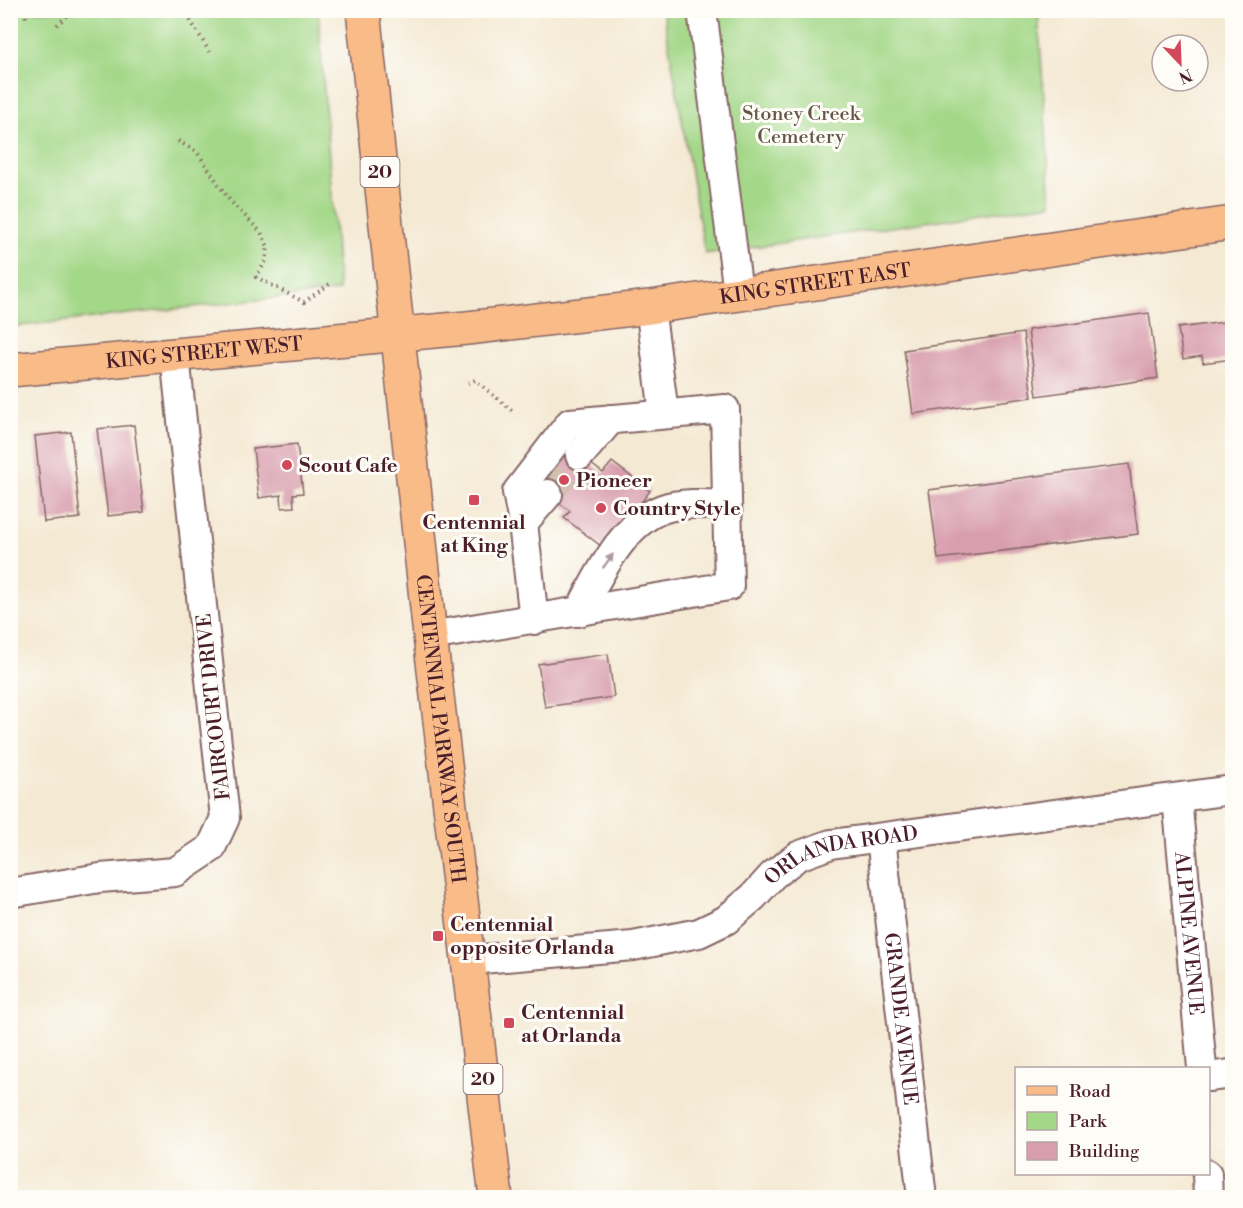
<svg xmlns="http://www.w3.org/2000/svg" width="1243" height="1208" viewBox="0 0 1243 1208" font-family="'Libre Bodoni',serif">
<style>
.green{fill:#a4d889;stroke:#777c5a;stroke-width:1.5}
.building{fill:#d89eaf}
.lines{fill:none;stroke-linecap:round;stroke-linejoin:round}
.minor-tunnel{stroke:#d2c1b1;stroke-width:28;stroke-dasharray:28 14;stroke-linecap:butt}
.minor-casing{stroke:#866666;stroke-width:32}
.major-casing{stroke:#866666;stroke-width:36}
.path{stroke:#866666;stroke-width:4;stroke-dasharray:1.5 4.5;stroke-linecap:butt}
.minor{stroke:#fff;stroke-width:28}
.major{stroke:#f9bc89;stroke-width:33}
.oneway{fill:#ae9aa0}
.poi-dot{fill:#d1495b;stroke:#fdfcf7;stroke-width:2}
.labels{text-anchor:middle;stroke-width:6;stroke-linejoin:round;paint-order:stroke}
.shield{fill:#fdfcf7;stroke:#806168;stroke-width:1.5}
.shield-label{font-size:18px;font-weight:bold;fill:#4a1f2b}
.park-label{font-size:20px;fill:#655647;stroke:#fdfcf7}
.street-label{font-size:20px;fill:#4a1f2b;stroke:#fdfcf7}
.poi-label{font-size:20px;font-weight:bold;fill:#4a1f2b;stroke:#fdfcf7;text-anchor:start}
</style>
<rect width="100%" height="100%" fill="#fdfcf7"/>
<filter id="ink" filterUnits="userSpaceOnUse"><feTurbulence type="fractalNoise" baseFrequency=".0167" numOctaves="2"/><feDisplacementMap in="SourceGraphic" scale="12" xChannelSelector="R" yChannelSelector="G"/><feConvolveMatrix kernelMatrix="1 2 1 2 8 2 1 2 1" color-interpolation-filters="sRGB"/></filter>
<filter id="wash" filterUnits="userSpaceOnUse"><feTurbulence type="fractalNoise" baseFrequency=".008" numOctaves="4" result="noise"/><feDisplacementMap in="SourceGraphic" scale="24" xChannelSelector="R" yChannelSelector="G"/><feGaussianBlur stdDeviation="1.35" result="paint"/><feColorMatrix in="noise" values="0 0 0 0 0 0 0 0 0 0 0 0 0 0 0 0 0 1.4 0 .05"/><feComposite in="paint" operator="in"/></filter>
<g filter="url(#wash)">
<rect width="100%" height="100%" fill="#f4e9d3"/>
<!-- green -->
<g class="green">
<polygon points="10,11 318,11 339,291 11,327"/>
<polygon points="663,11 1038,11 1051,204 705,254"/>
</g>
<g id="blocks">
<!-- building -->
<g class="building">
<polygon points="1149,313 1158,378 1037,396 1028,330"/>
<polygon points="1232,321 1232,359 1203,363 1202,356 1183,359 1178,328"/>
<polygon points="1023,333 1032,397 913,414 904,350"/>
<polygon points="134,425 144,512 108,516 97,429"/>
<polygon points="71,432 80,518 44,522 35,436"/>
<polygon points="564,443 603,473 612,462 650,491 605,549 564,518 570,511 533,483"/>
<polygon points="297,444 303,493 293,494 294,507 282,508 281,495 259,498 253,449"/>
<polygon points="1129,464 1138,534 938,559 929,490"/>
<polygon points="608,654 614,697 545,707 538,664"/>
</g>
</g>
</g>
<g filter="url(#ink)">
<use href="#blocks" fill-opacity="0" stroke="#866666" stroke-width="1.5"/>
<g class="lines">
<!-- minor-tunnel -->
<polyline class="minor-tunnel" points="548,494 580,455"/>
<defs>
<g id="minor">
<polyline points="702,10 738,293"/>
<polyline points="650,307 664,413"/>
<polyline points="580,455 611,419"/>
<polyline points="523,523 548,494"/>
<path d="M579,612C598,577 622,524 662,509C682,502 707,504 727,505"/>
<polyline points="430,636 729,586 725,409 570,423 517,492 523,523 534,620"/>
<path id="s1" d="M1177,798L1202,1068"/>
<path id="s2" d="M881,838L922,1198"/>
<polyline points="10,893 100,878 175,872 211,848 225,818 175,356"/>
<path id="s3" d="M470,960L633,946L699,933L726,920L753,897L773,875L798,856L831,844L1232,790"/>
<polyline points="1208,1077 1232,1074"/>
<polyline points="1207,1174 1208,1198"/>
</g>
<g id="major">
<path id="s4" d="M363,10L430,636L496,1198"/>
<path id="s5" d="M10,370L467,328L650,307L1232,223"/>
</g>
</defs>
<!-- minor casing -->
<use href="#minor" class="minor-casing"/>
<!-- major casing -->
<use href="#major" class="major-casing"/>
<!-- path -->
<g class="path">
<polyline points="25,10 26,20"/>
<polyline points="184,10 212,56"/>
<polyline points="57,25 74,10"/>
<polyline points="178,141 197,152 230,201 261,232 268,247 266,261 256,277 304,302 331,283"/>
<polyline points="468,383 475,380 515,413"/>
</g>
<!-- minor -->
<use href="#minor" class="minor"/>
<!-- major -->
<use href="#major" class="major"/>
</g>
<!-- one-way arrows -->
<defs><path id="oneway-solid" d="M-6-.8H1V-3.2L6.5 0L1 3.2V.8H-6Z" transform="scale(1.5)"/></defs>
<use class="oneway" href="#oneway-solid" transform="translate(608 561) rotate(-54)"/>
</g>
<!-- markers -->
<g class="poi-dot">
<circle cx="287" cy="465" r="6"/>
<circle cx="564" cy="480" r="6"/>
<rect x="468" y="494" width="12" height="12" rx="3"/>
<circle cx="601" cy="508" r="6"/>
<rect x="432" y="930" width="12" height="12" rx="3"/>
<rect x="503" y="1017" width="12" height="12" rx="3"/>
</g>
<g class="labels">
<!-- shield labels -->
<g class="shield">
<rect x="360.5" y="157" width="39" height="30" rx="4.5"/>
<rect x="463.5" y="1064" width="39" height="30" rx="4.5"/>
</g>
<g class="shield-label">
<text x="380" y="178">20</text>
<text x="483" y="1085">20</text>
</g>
<!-- park labels -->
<g class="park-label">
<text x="801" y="120">Stoney Creek<tspan x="801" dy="23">Cemetery</tspan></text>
</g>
<!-- street labels -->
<g class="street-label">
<text dy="7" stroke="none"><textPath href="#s5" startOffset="810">KING STREET EAST</textPath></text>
<text dy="7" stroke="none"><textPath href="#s5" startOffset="195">KING STREET WEST</textPath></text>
<text transform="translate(213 707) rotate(-96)" y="7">FAIRCOURT DRIVE</text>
<text dy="7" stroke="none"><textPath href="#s4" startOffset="723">CENTENNIAL PARKWAY SOUTH</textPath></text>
<text dy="7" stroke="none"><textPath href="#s3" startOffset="399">ORLANDA ROAD</textPath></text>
<text dy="7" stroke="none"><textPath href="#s1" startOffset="136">ALPINE AVENUE</textPath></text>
<text dy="7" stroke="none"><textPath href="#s2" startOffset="182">GRANDE AVENUE</textPath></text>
</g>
<!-- poi labels -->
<g class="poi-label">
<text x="299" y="472">Scout Cafe</text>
<text x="576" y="487">Pioneer</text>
<text x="613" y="515">Country Style</text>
<text x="474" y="529" text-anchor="middle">Centennial<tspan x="474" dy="23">at King</tspan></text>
<text x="450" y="931">Centennial<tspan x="450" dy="23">opposite Orlanda</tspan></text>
<text x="521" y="1019">Centennial<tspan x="521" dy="23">at Orlanda</tspan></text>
</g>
</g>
<!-- margin -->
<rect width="1243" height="1208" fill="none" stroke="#fdfcf7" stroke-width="36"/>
<!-- legend -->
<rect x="1015" y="1067" width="195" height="108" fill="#fdfcf7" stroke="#b5a4a5" stroke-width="1.5"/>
<rect x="1027" y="1086" width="30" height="9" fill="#f9bc89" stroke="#b5a4a5" stroke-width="1.5"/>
<text x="1069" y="1097" font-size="18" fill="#4a1f2b">Road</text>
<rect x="1027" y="1112" width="30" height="18" fill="#a4d889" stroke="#b5a4a5" stroke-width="1.5"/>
<text x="1069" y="1127" font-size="18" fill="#4a1f2b">Park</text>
<rect x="1027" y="1142" width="30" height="18" fill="#d89eaf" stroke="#b5a4a5" stroke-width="1.5"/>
<text x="1069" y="1157" font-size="18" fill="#4a1f2b">Building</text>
<!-- north arrow -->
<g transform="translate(1180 63) rotate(157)"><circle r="28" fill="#fdfcf7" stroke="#b5a4a5" stroke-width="1.5"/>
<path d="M0-4.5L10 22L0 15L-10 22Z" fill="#d1495b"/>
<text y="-9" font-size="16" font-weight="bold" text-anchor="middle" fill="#4a1f2b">N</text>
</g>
</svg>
